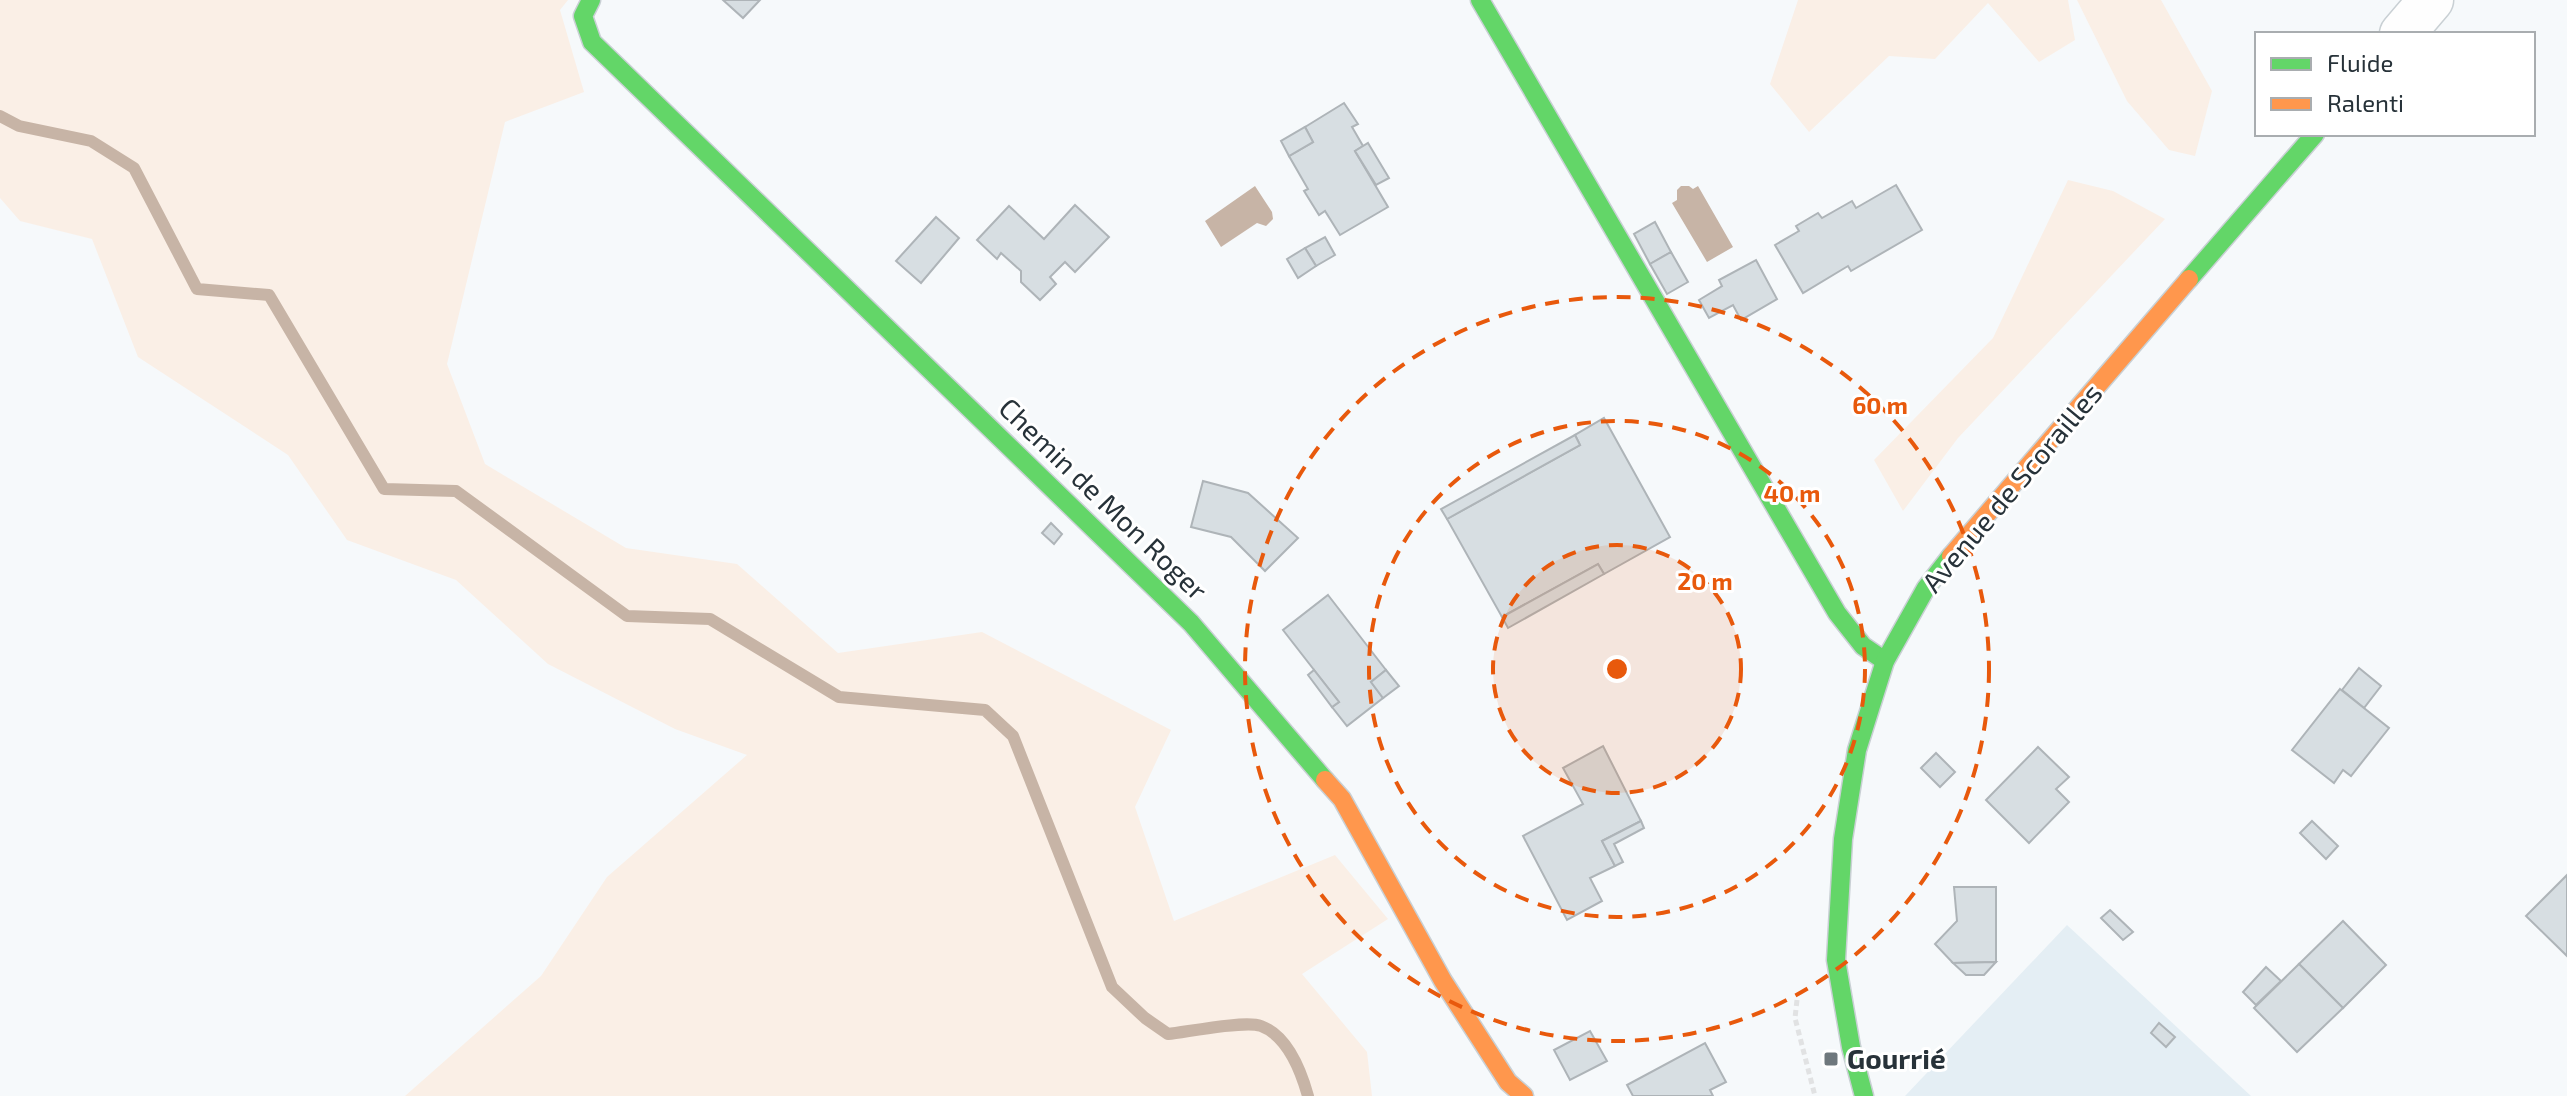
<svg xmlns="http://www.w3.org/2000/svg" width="2567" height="1096" viewBox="0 0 2567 1096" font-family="'Exo 2',sans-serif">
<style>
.built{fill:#e4eef4}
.green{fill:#faefe6}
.water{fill:#c7b4a6}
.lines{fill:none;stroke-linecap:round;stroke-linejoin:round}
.stream{stroke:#c7b4a6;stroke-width:12}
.building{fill:#d7dee2;stroke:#aeb4b8;stroke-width:2}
.street-casing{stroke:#c9d0d4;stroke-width:47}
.fast-casing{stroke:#c9d0d4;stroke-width:21}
.slow-casing{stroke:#c9d0d4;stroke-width:21}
.path{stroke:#e1e2e3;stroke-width:5;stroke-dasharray:6 4;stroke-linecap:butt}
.street{stroke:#fefefe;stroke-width:44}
.fast{stroke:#63d668;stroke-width:18}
.slow{stroke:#ff974d;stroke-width:18}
.ring{fill:none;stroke:#e8590c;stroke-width:4;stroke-dasharray:14 10}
.poi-dot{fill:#6f787d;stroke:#fff;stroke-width:3}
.labels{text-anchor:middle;stroke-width:6;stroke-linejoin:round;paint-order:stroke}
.street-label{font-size:28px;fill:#273239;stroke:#fff}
.poi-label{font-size:28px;font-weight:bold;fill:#273239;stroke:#fff;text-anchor:start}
.centre{fill:#e8590c;stroke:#fff;stroke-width:4}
.ring-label{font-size:24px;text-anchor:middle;font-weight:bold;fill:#e8590c;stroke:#fff;stroke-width:6;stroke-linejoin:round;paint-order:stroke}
</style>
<rect width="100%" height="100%" fill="#f6f9fb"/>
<!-- built -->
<polygon class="built" points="2067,925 2251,1096 1905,1096"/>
<!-- green -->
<g class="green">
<polygon points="0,0 568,0 560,10 584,92 505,122 447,364 485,464 626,548 737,564 838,653 982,632 1171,730 1135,807 1174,921 1335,855 1388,919 1302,974 1367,1052 1372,1096 405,1096 541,976 607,877 747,755 675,729 548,664 456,580 347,540 288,455 138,357 92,239 20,221 0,198"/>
<polygon points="1798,0 2068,0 2075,40 2039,62 1988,3 1935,59 1889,56 1809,132 1770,84"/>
<polygon points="2077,0 2161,0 2212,91 2195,156 2169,150 2127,101"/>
<polygon points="2068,180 2113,191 2165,219 1958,438 1903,511 1874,460 1993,338"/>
</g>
<!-- water -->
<g class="water">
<polygon points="1255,186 1272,212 1273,219 1266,226 1257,223 1221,247 1205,221"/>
<polygon points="1681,186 1689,186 1693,189 1698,186 1733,247 1707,262 1672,203 1677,200 1677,190"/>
</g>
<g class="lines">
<!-- stream -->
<path class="stream" d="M0,116L19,126L91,141L134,168L197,289L269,295L384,489L456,491L627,616L710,619L839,697L985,710L1013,736L1112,987L1145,1018L1168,1034C1187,1032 1245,1020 1261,1026C1288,1036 1301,1071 1308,1096"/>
</g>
<!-- building -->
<g class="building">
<polygon points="723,0 760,0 743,18"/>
<polygon points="1344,103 1358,124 1352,127 1363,146 1355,151 1388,207 1340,235 1325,211 1319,215 1304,191 1308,189 1289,156 1313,142 1305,127"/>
<polygon points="1305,127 1313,142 1289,156 1281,141"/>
<polygon points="1368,143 1389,178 1376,185 1355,151"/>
<polygon points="1896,185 1922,230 1851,271 1848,266 1803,293 1775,245 1799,231 1796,226 1818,213 1822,218 1852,201 1856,208"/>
<polygon points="1075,205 1109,237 1075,272 1065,262 1050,277 1056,284 1040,300 1021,282 1021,271 1001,253 997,259 977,240 1009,206 1044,239"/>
<polygon points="936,217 959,238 921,283 896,261"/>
<polygon points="1655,222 1671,252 1650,264 1634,234"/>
<polygon points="1325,237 1335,255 1316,266 1305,248"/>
<polygon points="1305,248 1316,266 1298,278 1287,259"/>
<polygon points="1671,252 1688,282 1667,294 1650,264"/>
<polygon points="1756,260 1777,299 1741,320 1733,305 1709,318 1699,300 1722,286 1719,280"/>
<polygon points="1604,418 1670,537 1604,574 1598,564 1502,617 1447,519 1580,445 1575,435"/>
<polygon points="1575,435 1580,445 1447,519 1441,509"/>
<polygon points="1203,481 1248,493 1298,538 1265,571 1231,537 1191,527"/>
<polygon points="1051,523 1062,534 1054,544 1042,533"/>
<polygon points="1598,564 1604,574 1508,628 1502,617"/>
<polygon points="1328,595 1386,670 1371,682 1383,698 1347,726 1332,707 1339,702 1283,630"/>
<polygon points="2359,668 2381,686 2364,708 2342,690"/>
<polygon points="1314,670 1339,702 1332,707 1308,675"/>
<polygon points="1386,670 1399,686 1383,698 1371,682"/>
<polygon points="2340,689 2389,728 2351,776 2343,770 2334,783 2292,750"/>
<polygon points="1603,746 1641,821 1602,841 1615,866 1590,878 1602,901 1567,920 1523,836 1583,804 1563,768"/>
<polygon points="2038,747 2069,777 2056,789 2069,802 2029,843 1986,800"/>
<polygon points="1936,753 1955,772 1940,787 1921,768"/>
<polygon points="1641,821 1644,828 1614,844 1623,862 1615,866 1602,841"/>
<polygon points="2312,821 2338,846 2326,859 2300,833"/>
<polygon points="2567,875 2567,956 2526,916"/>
<polygon points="1954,887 1996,887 1996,962 1953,963 1935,944 1957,921"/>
<polygon points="2110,910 2133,932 2123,940 2101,918"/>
<polygon points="2343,921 2386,965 2343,1008 2299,964"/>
<polygon points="1996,962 1984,975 1966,975 1953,963"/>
<polygon points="2299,964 2343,1008 2297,1052 2254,1008"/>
<polygon points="2266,967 2281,981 2256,1005 2243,992"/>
<polygon points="2159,1023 2175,1037 2166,1047 2151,1033"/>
<polygon points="1590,1031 1607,1061 1570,1080 1554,1050"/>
<polygon points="1705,1043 1726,1082 1710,1090 1713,1096 1633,1096 1627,1085"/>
</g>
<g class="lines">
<defs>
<polyline id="street" points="2402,34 2431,0"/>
<g id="fast">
<polyline points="591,0 583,16 592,42 1191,623 1325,780"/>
<polyline points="1480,0 1837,613 1863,646 1885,661"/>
<polyline points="2189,279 2315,134"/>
<polyline points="1864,1096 1851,1047 1836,960 1843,839 1857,750 1885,661 1926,588 1951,556"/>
</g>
<g id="slow">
<polyline points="1951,556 2189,279"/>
<polyline points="1325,780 1342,799 1443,981 1508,1082 1524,1096"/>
</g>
</defs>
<!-- street casing -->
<use href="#street" class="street-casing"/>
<!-- fast casing -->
<use href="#fast" class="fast-casing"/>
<!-- slow casing -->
<use href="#slow" class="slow-casing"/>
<!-- path -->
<polyline class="path" points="1797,1000 1795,1018 1815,1096"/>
<!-- street -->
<use href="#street" class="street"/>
<!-- fast -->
<use href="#fast" class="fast"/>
<!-- slow -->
<use href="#slow" class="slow"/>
</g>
<!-- distance rings -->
<circle cx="1617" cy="669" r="124" fill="#e8590c" fill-opacity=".12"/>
<g class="ring">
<circle cx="1617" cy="669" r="124"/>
<circle cx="1617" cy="669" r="248"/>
<circle cx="1617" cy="669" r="372"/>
</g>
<!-- markers -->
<rect class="poi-dot" x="1823" y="1051" width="16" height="16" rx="4"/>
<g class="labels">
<!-- street labels -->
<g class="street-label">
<text transform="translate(2012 488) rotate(-50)" y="10">Avenue de Scorailles</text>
<text transform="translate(1103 499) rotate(44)" y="10">Chemin de Mon Roger</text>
</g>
<!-- poi labels -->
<g class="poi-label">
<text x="1847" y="1069">Gourrié</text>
</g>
</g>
<circle cx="1617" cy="669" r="12" class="centre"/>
<g class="ring-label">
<text x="1880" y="414">60 m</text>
<text x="1792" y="502">40 m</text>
<text x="1705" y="590">20 m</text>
</g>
<!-- legend -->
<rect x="2255" y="32" width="280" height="104" fill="#ffffff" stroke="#a9adb0" stroke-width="2"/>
<rect x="2271" y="58" width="40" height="12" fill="#63d668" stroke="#a9adb0" stroke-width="2"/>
<text x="2327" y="72" font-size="24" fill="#273239">Fluide</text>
<rect x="2271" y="98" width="40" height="12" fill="#ff974d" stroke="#a9adb0" stroke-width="2"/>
<text x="2327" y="112" font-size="24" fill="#273239">Ralenti</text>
</svg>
